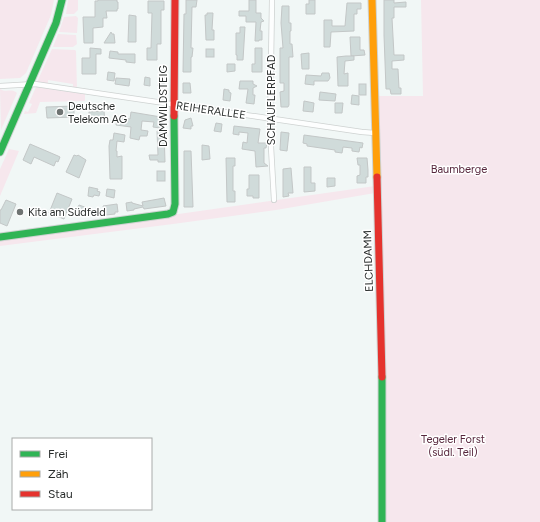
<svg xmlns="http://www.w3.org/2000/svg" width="540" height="522" viewBox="0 0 540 522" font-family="Figtree,sans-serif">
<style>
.green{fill:#f6e7ed}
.building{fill:#d0dbda;stroke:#c3c7c7}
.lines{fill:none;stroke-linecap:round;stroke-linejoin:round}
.street-casing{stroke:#ced2d1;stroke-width:6}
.fast-casing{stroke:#ced2d1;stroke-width:9}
.slow-casing{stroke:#ced2d1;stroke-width:9}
.jam-casing{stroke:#ced2d1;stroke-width:9}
.street{stroke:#fdfefe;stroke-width:4.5}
.fast{stroke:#30b455;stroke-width:7}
.slow{stroke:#ff9f0a;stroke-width:7}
.jam{stroke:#e5322d;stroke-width:7}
.poi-dot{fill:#6e7372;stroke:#fff;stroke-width:1.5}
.labels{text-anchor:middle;stroke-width:3;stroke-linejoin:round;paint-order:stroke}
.street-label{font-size:11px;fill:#282c2b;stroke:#fff}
.poi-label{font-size:11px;fill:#282c2b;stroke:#fff;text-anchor:start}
.park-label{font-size:11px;fill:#57273d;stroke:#fff}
</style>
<rect width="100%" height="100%" fill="#f1f7f6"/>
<!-- green -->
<g class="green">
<polygon points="0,0 54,0 51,15 26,73 20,78 0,79"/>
<polygon points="68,0 78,0 78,10 74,14 66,14"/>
<polygon points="421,0 540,0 540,522 384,522 377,96 423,96"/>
<polygon points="76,16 78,18 77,33 59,32 64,17"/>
<polygon points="58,34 76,35 77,44 73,47 53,47"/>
<polygon points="52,49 75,50 76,51 77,89 73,88 73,84 48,80 48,85 37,82"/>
<polygon points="36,87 85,94 85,101 40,102 36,113 24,114 25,111 28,112 32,104 29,103"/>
<path d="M0,89C6,93 12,88 17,93L1,130Z"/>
<polygon points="9,149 19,151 0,196 0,169"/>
<polygon points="375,186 375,193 276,210 173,224 0,246 0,238 73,229"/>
</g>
<!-- building -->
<g class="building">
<polygon points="98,0 117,0 117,2 118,2 118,9 117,9 117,11 106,11 107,18 103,18 103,27 93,28 93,43 84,43 83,17 95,17 95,1 98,1"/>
<polygon points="186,0 197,0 196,7 192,7 191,48 193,48 192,57 191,57 191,72 183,72 184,14 186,14"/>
<polygon points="249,0 256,0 256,13 261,13 261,18 264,21 261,22 260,31 262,31 262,40 259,40 259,41 255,41 256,22 246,22 246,16 239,16 239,11 249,11"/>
<polygon points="309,0 315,0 315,14 306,14 306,4 309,4"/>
<polygon points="384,0 394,0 394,3 406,2 406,7 394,7 394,18 392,18 394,55 404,55 404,60 392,61 392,69 398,69 399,88 401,88 401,94 391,94 390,89 386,89 384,35"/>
<polygon points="148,1 164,1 164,10 161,10 161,44 157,44 157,60 147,60 147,48 151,48 152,13 148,13"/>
<polygon points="347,3 361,3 361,9 357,9 357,14 354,14 354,31 331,32 330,47 324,47 324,20 332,20 332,26 345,26"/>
<polygon points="282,6 289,6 289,23 291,23 291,31 290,31 290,44 292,44 293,57 289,57 289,105 288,107 281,107 280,92 284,91 284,83 280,83 280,48 283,48 281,23"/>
<polygon points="207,13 213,13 212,30 214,30 214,40 206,40 205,15 207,15"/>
<polygon points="129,15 136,16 136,42 128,42"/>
<polygon points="240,27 245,27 243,60 237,60 237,55 236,55 236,33 240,33"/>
<polygon points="111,32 112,34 114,34 115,43 104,43"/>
<polygon points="350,37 360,37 360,50 364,50 365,55 351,56"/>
<polygon points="90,48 101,49 101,54 96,54 96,74 82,74 82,58 90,58"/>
<polygon points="255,48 262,48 262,72 252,72 252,64 255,64"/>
<rect x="206" y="49" width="8" height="8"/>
<polygon points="110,51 118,52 118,54 135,54 135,63 126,62 126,60 109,58"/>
<polygon points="309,53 309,69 302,69 301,54"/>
<polygon points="346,56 354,56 354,60 345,61 344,74 348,73 348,86 338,86 337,57"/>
<polygon points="227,64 235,64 235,71 227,72"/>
<polygon points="161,66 165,66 164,87 158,86"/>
<polygon points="108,72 115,73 114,81 107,80"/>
<polygon points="322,73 329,73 330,78 328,81 314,81 314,85 305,84 306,75 321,76"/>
<polygon points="145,77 150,78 150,86 144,85"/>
<polygon points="116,78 130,79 129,86 115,84"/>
<polygon points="240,81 253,81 253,84 257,86 253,88 253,95 255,95 254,104 246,103 248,89 239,89"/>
<polygon points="183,83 190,83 191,93 183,93"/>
<rect x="359" y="84" width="7" height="11"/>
<polygon points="224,89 229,90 229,92 231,93 230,101 223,100"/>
<polygon points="320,92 336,94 335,101 319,100"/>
<polygon points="352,95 359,96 359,105 351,104"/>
<polygon points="304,101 314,103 313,112 303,111"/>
<polygon points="335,103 343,103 342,113 335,113"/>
<polygon points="74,106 74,117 47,118 46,107"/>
<polygon points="104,111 105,121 89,122 89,112"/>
<polygon points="131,112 161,117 160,128 153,127 154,122 142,121 141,130 148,131 147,136 140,136 139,140 130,138 131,127 116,125 117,117 130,119"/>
<polygon points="191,118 193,126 191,126 191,129 183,128 185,120"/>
<polygon points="216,123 222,124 221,132 214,131"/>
<polygon points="234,126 260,129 258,143 267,143 266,148 264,148 264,163 268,166 256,167 255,151 242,149 243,142 247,143 248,133 239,132 239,135 233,134"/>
<polygon points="157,131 164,131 165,162 158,162 158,160 150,160 149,155 158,155"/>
<polygon points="281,132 289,133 287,151 280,150"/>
<polygon points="114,133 125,135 124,142 117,141 116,151 117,151 117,157 122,156 122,179 110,179 109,146 110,140 113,140"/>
<polygon points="304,135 363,143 362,148 360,147 359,152 352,151 352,148 343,147 342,153 335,152 335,150 307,146 307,144 303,143"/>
<polygon points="30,144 58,156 60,157 58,162 56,161 54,166 34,157 31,164 23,160"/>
<polygon points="202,145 209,146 210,159 202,160"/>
<polygon points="184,151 191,151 193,207 184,207"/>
<polygon points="74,155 77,156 78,155 86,160 79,178 66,172"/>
<polygon points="226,158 235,158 235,166 233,166 233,191 235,191 235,202 227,202"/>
<polygon points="357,158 367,158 368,170 368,177 366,177 366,183 357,183 357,176 360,175 360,165 358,165"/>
<polygon points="304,167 311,167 311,183 315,183 315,191 304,192"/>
<polygon points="291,168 293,193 288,193 289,196 283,197 283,169"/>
<rect x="157" y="171" width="8" height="10"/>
<polygon points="249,175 259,175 259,198 253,198 253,196 247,196 247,189 249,189"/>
<polygon points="327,178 335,178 335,186 327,187"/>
<polygon points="89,187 98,189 97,191 100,192 99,196 94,195 93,197 88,196"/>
<polygon points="107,189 115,190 114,198 106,196"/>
<polygon points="57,193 72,199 64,219 49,213"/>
<polygon points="164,198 166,206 144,209 143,207 134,209 134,210 127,211 126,203 132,202 132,203 143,206 142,202"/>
<polygon points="6,200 16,204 7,226 0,223 0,210 1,210"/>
<polygon points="117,204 118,212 115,212 115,214 106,215 103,206"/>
<polygon points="79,205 90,209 87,216 76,211"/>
</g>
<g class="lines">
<defs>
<g id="street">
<polyline points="272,0 270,129 274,200"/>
<polyline points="0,86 35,84 362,132 375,133"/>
</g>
<g id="fast">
<polyline points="0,152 56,23 62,0"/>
<polyline points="0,237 168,214 173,212 175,204 174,116"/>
<polyline points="382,522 382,377"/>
</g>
<polyline id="slow" points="372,0 377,177"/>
<g id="jam">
<polyline points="174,116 175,0"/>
<polyline points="377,177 382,377"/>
</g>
</defs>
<!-- street casing -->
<use href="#street" class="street-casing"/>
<!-- fast casing -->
<use href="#fast" class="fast-casing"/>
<!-- slow casing -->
<use href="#slow" class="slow-casing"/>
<!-- jam casing -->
<use href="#jam" class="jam-casing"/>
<!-- street -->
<use href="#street" class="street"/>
<!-- fast -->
<use href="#fast" class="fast"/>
<!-- slow -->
<use href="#slow" class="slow"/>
<!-- jam -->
<use href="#jam" class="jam"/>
</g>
<!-- markers -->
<g class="poi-dot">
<circle cx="60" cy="112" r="4"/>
<circle cx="20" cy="212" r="4"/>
</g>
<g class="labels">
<!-- street labels -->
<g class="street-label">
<text transform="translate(271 100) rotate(-90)" y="4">SCHAUFLERPFAD</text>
<text transform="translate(163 106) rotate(-90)" y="4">DAMWILDSTEIG</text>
<text transform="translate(211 110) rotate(8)" y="4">REIHERALLEE</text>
<text transform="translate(368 261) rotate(-92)" y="4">ELCHDAMM</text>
</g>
<!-- poi labels -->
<g class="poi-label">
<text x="68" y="110">Deutsche<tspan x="68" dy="13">Telekom AG</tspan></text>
<text x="28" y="216">Kita am Südfeld</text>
</g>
<!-- park labels -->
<g class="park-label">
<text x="459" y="173">Baumberge</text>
<text x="453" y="443">Tegeler Forst<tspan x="453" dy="13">(südl. Teil)</tspan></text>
</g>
</g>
<!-- legend -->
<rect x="12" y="438" width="140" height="72" fill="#ffffff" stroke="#a9abaa"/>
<rect x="20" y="451" width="20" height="6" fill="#30b455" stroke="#a9abaa"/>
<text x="48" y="458" font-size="12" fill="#282c2b">Frei</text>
<rect x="20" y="471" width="20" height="6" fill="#ff9f0a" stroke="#a9abaa"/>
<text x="48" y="478" font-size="12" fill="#282c2b">Zäh</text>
<rect x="20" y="491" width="20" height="6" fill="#e5322d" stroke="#a9abaa"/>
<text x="48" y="498" font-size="12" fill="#282c2b">Stau</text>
</svg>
